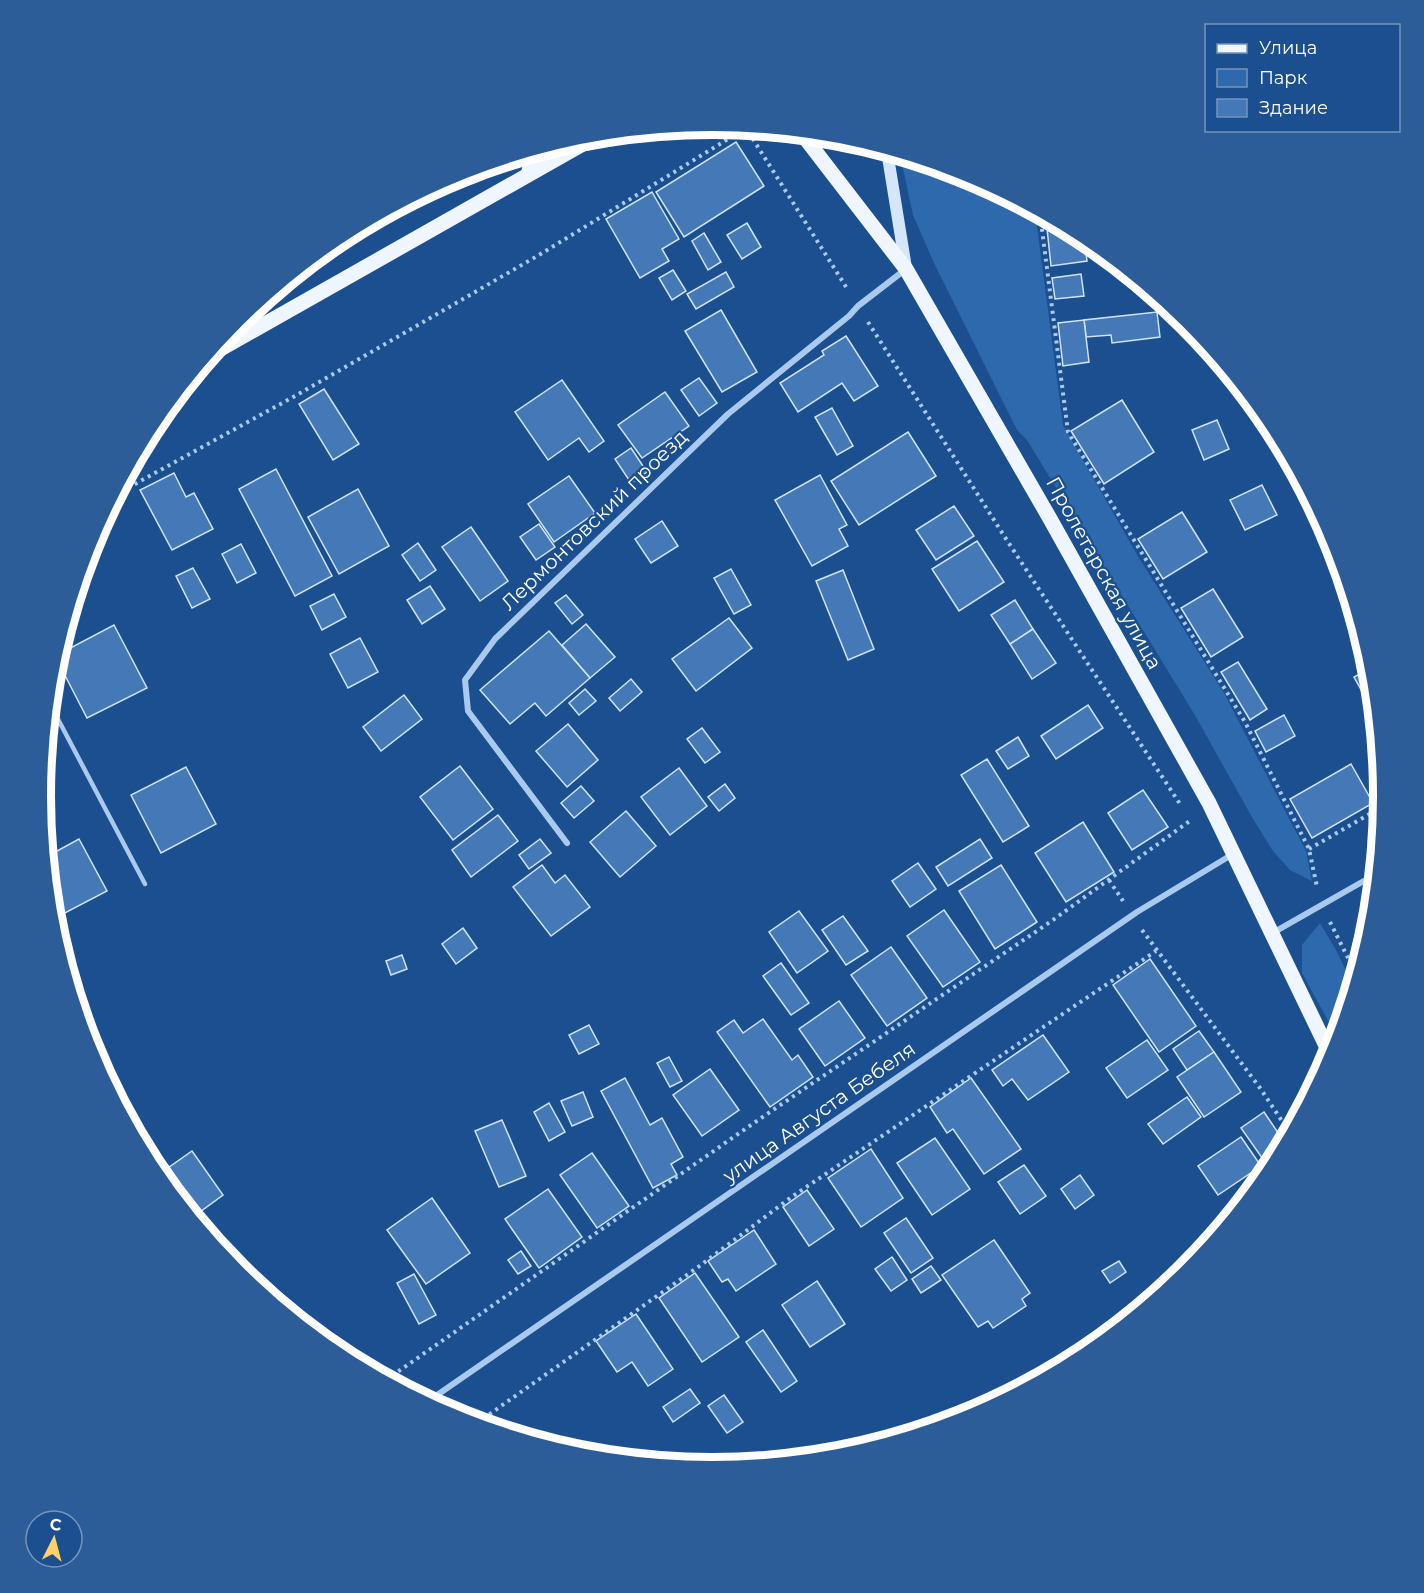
<svg xmlns="http://www.w3.org/2000/svg" width="1424" height="1593" viewBox="0 0 1424 1593" font-family="Montserrat,sans-serif">
<style>
.green{fill:#2e69ad}
.building{fill:#4478b7;stroke:#cfe3fa;stroke-width:1.5}
.lines{fill:none;stroke-linecap:round;stroke-linejoin:round}
.path{stroke:#a9c9ee;stroke-width:4;stroke-dasharray:3 4.5;stroke-linecap:butt}
.lane{stroke:#a9c9ee;stroke-width:4.5}
.street{stroke:#a9c9ee;stroke-width:6}
.secondary{stroke:#d6e6fa;stroke-width:12}
.primary{stroke:#f0f6ff;stroke-width:15}
.labels{text-anchor:middle;stroke-width:4.5;stroke-linejoin:round;paint-order:stroke}
.street-label{font-size:20px;fill:#fff;stroke:#1b4f8f}
.rim{fill:none;stroke:#fff;stroke-width:8}
</style>
<rect width="100%" height="100%" fill="#1b4f8f"/>
<!-- green -->
<g class="green">
<polygon points="900,155 969,176 1035,211 1063,425 1139,558 1224,693 1306,851 1312,881 1290,870 1273,851 1253,819 1196,717 1027,440 1017,430 933,261 913,215"/>
<polygon points="1320,923 1336,950 1353,985 1337,1037 1302,973 1302,945"/>
</g>
<!-- building -->
<g class="building">
<polygon points="736,142 764,186 684,237 656,192"/>
<polygon points="652,192 679,239 662,249 669,261 640,278 606,219"/>
<polygon points="1046,219 1049,219 1084,238 1087,261 1051,266"/>
<polygon points="747,223 761,247 742,259 727,235"/>
<polygon points="704,233 721,262 708,270 692,241"/>
<polygon points="673,270 686,291 672,300 659,278"/>
<polygon points="726,272 734,287 696,309 687,294"/>
<polygon points="1081,274 1084,296 1055,299 1052,278"/>
<polygon points="721,310 757,372 722,392 685,331"/>
<polygon points="1157,312 1160,337 1112,343 1111,335 1086,337 1084,320"/>
<polygon points="1084,320 1089,362 1063,366 1058,323"/>
<polygon points="846,336 878,386 854,401 842,383 798,412 780,383 824,355 822,351"/>
<polygon points="699,378 717,403 699,416 681,390"/>
<polygon points="562,380 604,441 589,452 579,438 548,460 515,412"/>
<polygon points="324,389 359,444 333,460 299,404"/>
<polygon points="665,392 689,426 642,458 618,425"/>
<polygon points="1122,400 1154,452 1104,484 1071,431"/>
<polygon points="832,408 853,446 837,455 815,417"/>
<polygon points="1217,420 1229,449 1204,460 1192,430"/>
<polygon points="908,432 936,476 859,525 831,481"/>
<polygon points="631,448 647,472 631,483 615,459"/>
<polygon points="276,469 332,576 295,596 239,489"/>
<polygon points="174,473 186,497 194,493 213,529 172,550 140,490"/>
<polygon points="820,475 847,525 839,529 848,546 812,566 775,500"/>
<polygon points="569,476 595,513 554,542 528,504"/>
<polygon points="1262,485 1277,515 1245,530 1230,500"/>
<polygon points="358,489 389,546 339,574 308,517"/>
<polygon points="954,506 974,536 936,560 916,530"/>
<polygon points="1182,512 1207,552 1163,579 1138,539"/>
<polygon points="662,521 678,546 651,563 635,539"/>
<polygon points="539,524 555,547 536,560 520,537"/>
<polygon points="471,527 508,581 480,601 442,547"/>
<polygon points="977,541 1004,582 959,611 932,569"/>
<polygon points="418,543 436,570 420,581 402,555"/>
<polygon points="241,544 256,573 237,583 222,554"/>
<polygon points="193,568 210,599 192,608 176,576"/>
<polygon points="731,569 751,605 734,614 714,578"/>
<polygon points="843,570 874,649 848,660 816,581"/>
<polygon points="430,586 445,609 422,624 407,600"/>
<polygon points="1213,589 1243,637 1211,657 1181,608"/>
<polygon points="334,594 346,617 322,630 310,606"/>
<polygon points="566,595 583,615 572,624 555,603"/>
<polygon points="1015,600 1033,629 1010,644 991,615"/>
<polygon points="729,618 752,648 696,691 672,659"/>
<polygon points="586,624 615,657 590,678 562,645"/>
<polygon points="114,625 147,688 87,718 56,658 57,655"/>
<polygon points="1033,629 1056,663 1032,679 1010,644"/>
<polygon points="549,631 590,678 546,716 535,703 510,724 480,690"/>
<polygon points="360,638 378,672 348,688 330,654"/>
<polygon points="1238,662 1267,709 1250,720 1221,672"/>
<polygon points="1371,668 1375,715 1354,677"/>
<polygon points="631,679 642,692 620,711 609,698"/>
<polygon points="585,689 596,701 579,715 569,703"/>
<polygon points="404,695 422,719 381,751 363,727"/>
<polygon points="1088,705 1103,728 1056,759 1041,736"/>
<polygon points="1284,715 1295,736 1266,752 1255,731"/>
<polygon points="568,724 598,760 567,787 536,751"/>
<polygon points="702,728 720,752 705,763 687,739"/>
<polygon points="1018,737 1029,756 1008,769 996,751"/>
<polygon points="987,759 1029,826 1003,842 961,775"/>
<polygon points="1351,764 1373,803 1312,838 1290,799"/>
<polygon points="460,766 493,809 453,840 420,797"/>
<polygon points="186,767 216,824 161,853 131,795"/>
<polygon points="679,768 707,806 670,835 641,797"/>
<polygon points="725,784 735,798 719,811 708,797"/>
<polygon points="581,786 594,801 574,818 561,803"/>
<polygon points="1143,790 1168,827 1132,850 1108,813"/>
<polygon points="626,811 656,846 620,877 590,842"/>
<polygon points="498,815 518,841 471,877 452,850"/>
<polygon points="1083,822 1114,872 1066,902 1035,853"/>
<polygon points="79,839 107,891 61,915 50,896 46,857"/>
<polygon points="540,839 551,853 529,869 519,855"/>
<polygon points="980,839 992,858 948,886 936,867"/>
<polygon points="918,863 936,889 910,907 892,881"/>
<polygon points="542,865 555,883 565,875 590,907 551,936 513,887"/>
<polygon points="1001,865 1037,922 995,949 959,891"/>
<polygon points="944,910 980,962 943,987 907,936"/>
<polygon points="799,911 828,951 797,973 769,932"/>
<polygon points="843,916 868,951 846,965 822,930"/>
<polygon points="463,928 477,948 456,964 442,944"/>
<polygon points="891,947 927,998 887,1026 851,975"/>
<polygon points="402,955 407,969 391,975 386,961"/>
<polygon points="1150,959 1196,1026 1159,1052 1113,985"/>
<polygon points="781,963 809,1003 791,1015 763,976"/>
<polygon points="839,1001 865,1038 825,1066 799,1029"/>
<polygon points="763,1019 792,1060 798,1055 813,1077 770,1107 717,1032 734,1020 743,1033"/>
<polygon points="589,1025 599,1044 579,1054 569,1035"/>
<polygon points="1199,1031 1214,1052 1187,1070 1173,1049"/>
<polygon points="1043,1035 1069,1072 1028,1100 1012,1079 1003,1086 992,1070"/>
<polygon points="1147,1040 1168,1070 1127,1098 1106,1068"/>
<polygon points="1214,1052 1241,1092 1204,1117 1177,1077"/>
<polygon points="669,1057 682,1081 670,1087 657,1063"/>
<polygon points="710,1069 739,1110 702,1136 673,1095"/>
<polygon points="625,1078 650,1125 662,1118 683,1157 671,1164 677,1175 653,1188 601,1091"/>
<polygon points="971,1078 1021,1149 984,1174 953,1129 947,1133 930,1107"/>
<polygon points="583,1092 593,1117 572,1126 561,1101"/>
<polygon points="1187,1097 1201,1117 1163,1144 1148,1124"/>
<polygon points="549,1103 565,1132 549,1141 534,1112"/>
<polygon points="1264,1112 1285,1143 1276,1158 1267,1165 1241,1128"/>
<polygon points="502,1120 526,1176 499,1187 475,1131"/>
<polygon points="1241,1137 1261,1166 1218,1195 1198,1166"/>
<polygon points="935,1138 970,1189 932,1215 897,1163"/>
<polygon points="871,1149 903,1198 861,1227 828,1178"/>
<polygon points="192,1151 223,1195 193,1217 158,1175"/>
<polygon points="592,1153 629,1206 597,1228 560,1175"/>
<polygon points="1024,1165 1046,1196 1020,1214 998,1182"/>
<polygon points="1080,1175 1094,1195 1075,1209 1061,1189"/>
<polygon points="548,1189 582,1237 539,1268 505,1219"/>
<polygon points="807,1190 834,1229 809,1246 783,1207"/>
<polygon points="432,1198 470,1253 426,1284 387,1230"/>
<polygon points="906,1218 933,1258 911,1273 884,1233"/>
<polygon points="754,1230 776,1264 736,1291 728,1279 722,1282 708,1261"/>
<polygon points="994,1240 1030,1293 1022,1299 1026,1306 993,1328 988,1321 978,1327 942,1275"/>
<polygon points="521,1251 531,1266 518,1274 508,1260"/>
<polygon points="892,1257 907,1280 891,1291 875,1269"/>
<polygon points="1119,1261 1126,1272 1110,1283 1102,1271"/>
<polygon points="931,1266 941,1280 921,1293 912,1279"/>
<polygon points="695,1273 739,1337 702,1362 659,1298"/>
<polygon points="414,1274 436,1315 419,1324 397,1283"/>
<polygon points="817,1281 845,1324 810,1347 782,1305"/>
<polygon points="636,1314 673,1369 648,1386 632,1362 617,1372 596,1341"/>
<polygon points="763,1330 797,1381 781,1392 746,1342"/>
<polygon points="690,1389 700,1403 673,1422 663,1407"/>
<polygon points="724,1395 743,1422 727,1433 708,1406"/>
<polygon points="605,1446 612,1458 596,1456 593,1452"/>
</g>
<g class="lines">
<!-- path -->
<g class="path">
<polyline points="1040,214 1068,432 1245,722 1309,849 1317,887"/>
<polyline points="320,254 422,194"/>
<polyline points="868,322 1008,542 1180,804"/>
<polyline points="115,495 295,396 539,255 746,128 848,290"/>
<polyline points="1309,849 1382,807"/>
<polyline points="1109,880 1123,901"/>
<polyline points="1330,922 1356,974"/>
<polyline points="1142,930 1260,1088 1290,1133"/>
<polyline points="1351,963 1362,957"/>
<polyline points="386,1380 748,1127 1053,920 1191,820"/>
<polyline points="477,1423 701,1265 793,1196 1156,951"/>
</g>
<!-- lane -->
<polyline class="lane" points="50,704 145,884"/>
<!-- street -->
<g class="street">
<polyline points="567,843 468,711 465,680 495,639 728,414 849,316 858,306 906,269"/>
<polyline points="1271,934 1376,874"/>
<polyline points="427,1402 1137,912 1233,854"/>
</g>
<!-- secondary -->
<polyline class="secondary" points="887,151 906,268"/>
<!-- primary -->
<g class="primary">
<polyline points="802,134 906,269 1049,517 1209,803 1331,1056"/>
<polyline points="529,170 549,148"/>
<polyline points="210,355 597,136"/>
</g>
</g>
<g class="labels">
<!-- street labels -->
<g class="street-label">
<text transform="translate(594 520) rotate(-44)" y="7">Лермонтовский проезд</text>
<text transform="translate(1104 573) rotate(61)" y="7">Пролетарская улица</text>
<text transform="translate(819 1112) rotate(-35)" y="7">улица Августа Бебеля</text>
</g>
</g>
<!-- crop -->
<path d="M0 0H1424V1593H0ZM51 796a661 661 0 1 1 1322 0a661 661 0 1 1-1322 0Z" fill="#2d5d98" fill-rule="evenodd"/>
<path class="rim" d="M51 796a661 661 0 1 1 1322 0a661 661 0 1 1-1322 0Z"/>
<!-- legend -->
<rect x="1205" y="24" width="195" height="108" fill="#1b4f8f" stroke="#7695bc" stroke-width="1.5"/>
<rect x="1217" y="44" width="30" height="9" fill="#f0f6ff" stroke="#7695bc" stroke-width="1.5"/>
<text x="1259" y="54" font-size="18" fill="#ffffff">Улица</text>
<rect x="1217" y="69" width="30" height="18" fill="#2e69ad" stroke="#7695bc" stroke-width="1.5"/>
<text x="1259" y="84" font-size="18" fill="#ffffff">Парк</text>
<rect x="1217" y="99" width="30" height="18" fill="#4478b7" stroke="#7695bc" stroke-width="1.5"/>
<text x="1259" y="114" font-size="18" fill="#ffffff">Здание</text>
<!-- north arrow -->
<g transform="translate(54 1539) rotate(6)"><circle r="28" fill="#1b4f8f" stroke="#7695bc" stroke-width="1.5"/>
<path d="M0-4.5L10 22L0 15L-10 22Z" fill="#ffd166"/>
<text y="-9" font-size="16" font-weight="bold" text-anchor="middle" fill="#ffffff">С</text>
</g>
</svg>
